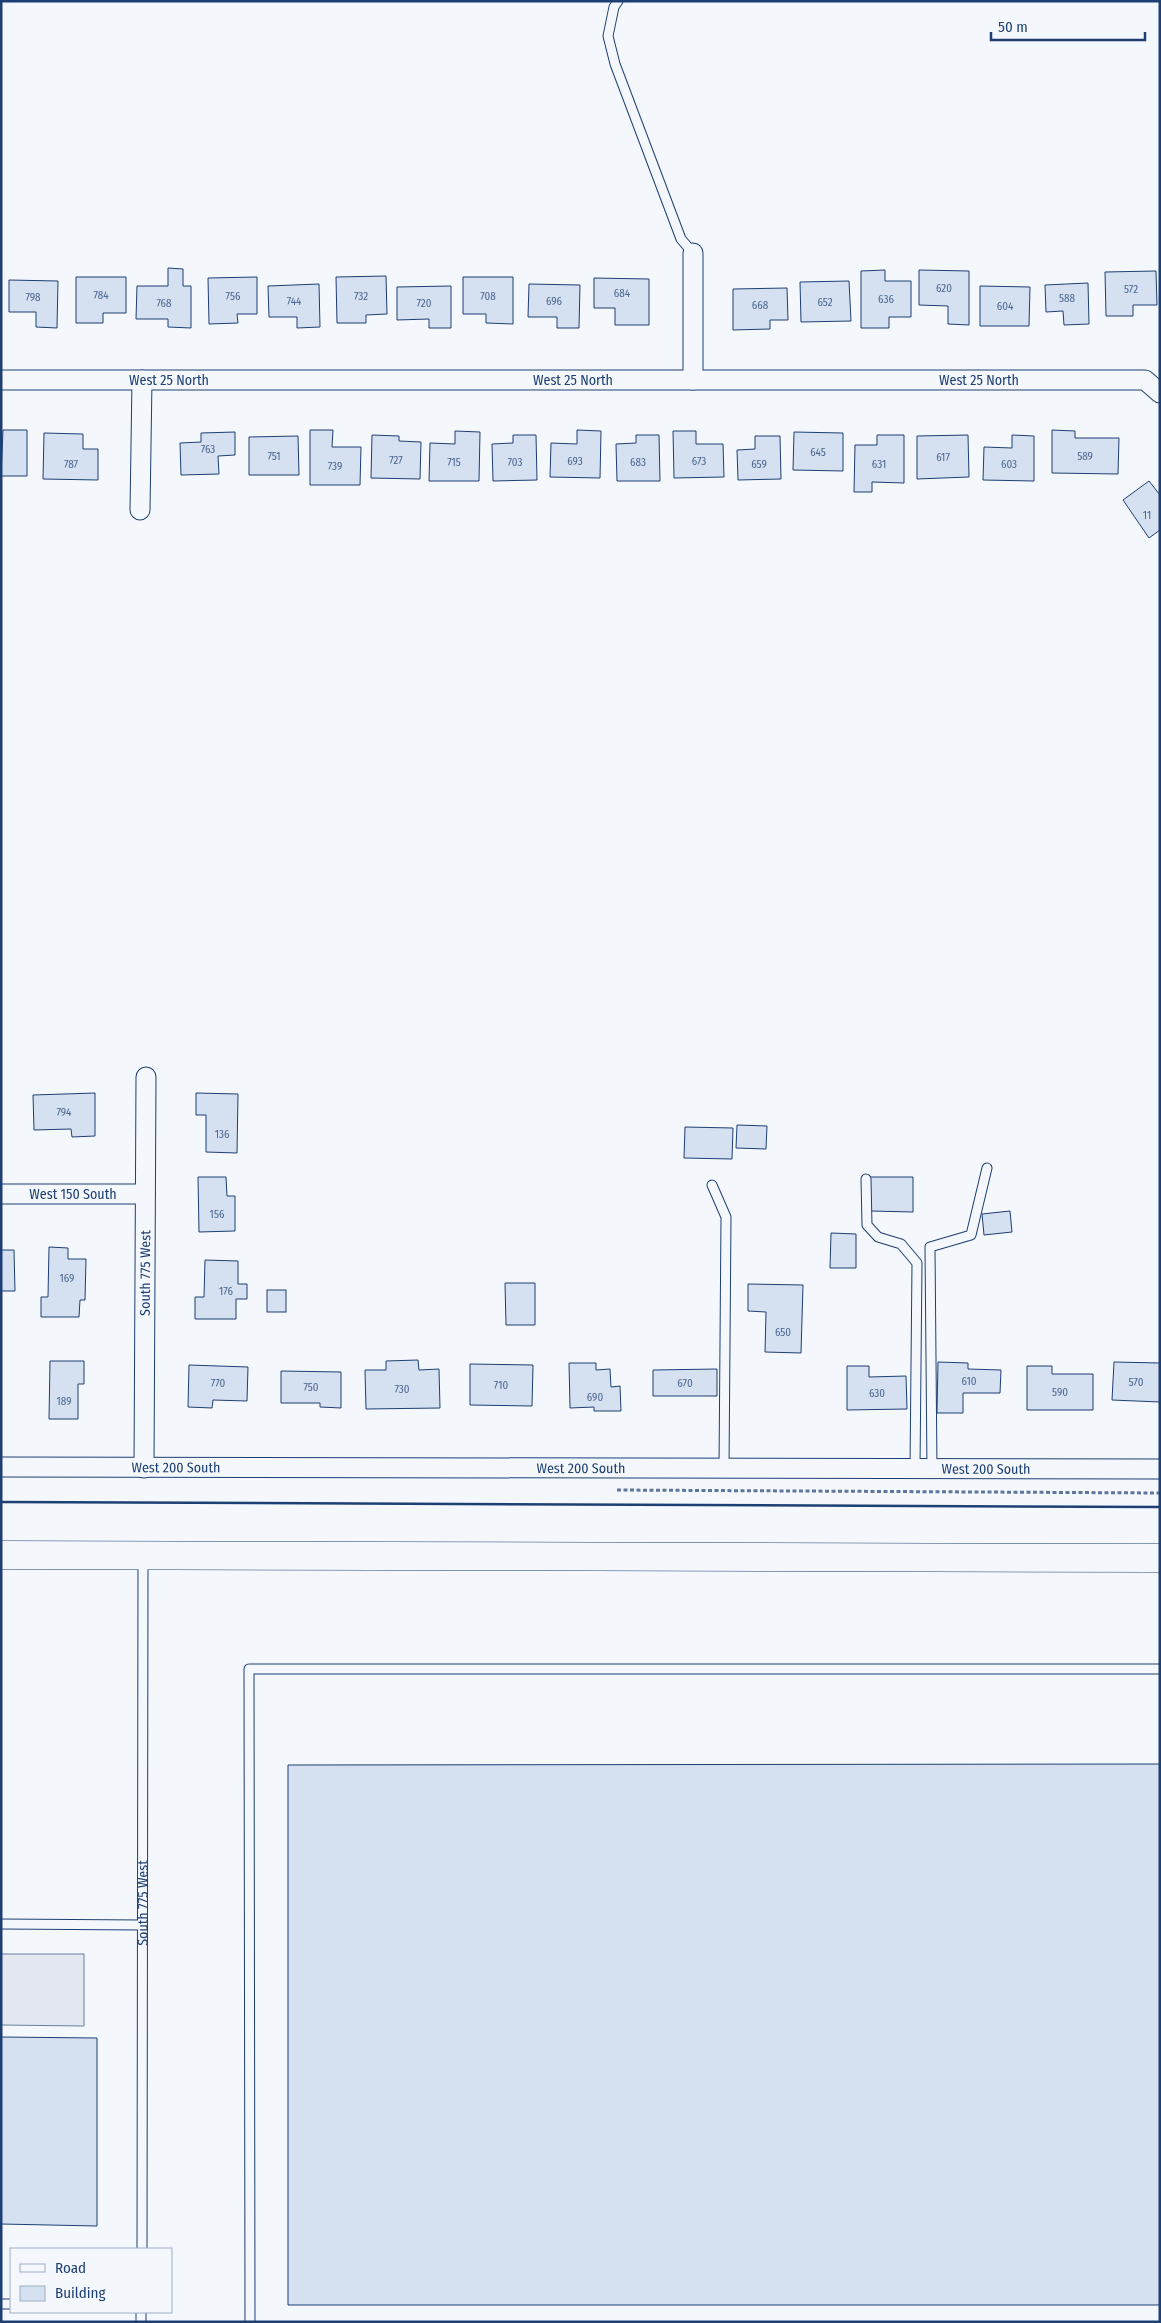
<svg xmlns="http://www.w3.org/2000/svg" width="1161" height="2323" viewBox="0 0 1161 2323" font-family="'Fira Sans Condensed',sans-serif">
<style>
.parking{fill:#e3e8f0;stroke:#687fa3}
.building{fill:#d5e0f0;stroke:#1d3f73}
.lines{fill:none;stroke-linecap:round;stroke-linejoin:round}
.lane-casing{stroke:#1d3f73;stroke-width:11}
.street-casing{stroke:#1d3f73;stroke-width:21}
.primary-casing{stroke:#1d3f73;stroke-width:29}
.path{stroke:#5e769c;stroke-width:3;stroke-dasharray:4 2.5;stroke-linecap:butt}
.lane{stroke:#f4f7fb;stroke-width:9}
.street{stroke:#f4f7fb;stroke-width:19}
.primary{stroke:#f4f7fb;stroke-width:28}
.wall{stroke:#1d3f73;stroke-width:2.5}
.labels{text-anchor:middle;stroke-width:4;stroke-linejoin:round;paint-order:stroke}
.number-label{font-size:11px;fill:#4b6792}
.street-label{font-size:14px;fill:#1d3f73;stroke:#f4f7fb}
</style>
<rect width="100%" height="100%" fill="#f4f7fb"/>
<!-- parking -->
<polygon class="parking" points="1,1954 84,1954 84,2026 1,2025"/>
<!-- building -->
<g class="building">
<polygon points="168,268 183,269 183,286 191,286 191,328 168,327 168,319 136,319 137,286 168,286"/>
<polygon points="885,270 885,281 911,281 911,317 889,317 889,328 861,328 861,271"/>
<polygon points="919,270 969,271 969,325 948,324 948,306 919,305"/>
<polygon points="1156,271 1157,305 1133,305 1133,316 1106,316 1105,272"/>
<polygon points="386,276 387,314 366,315 366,323 337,323 336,277"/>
<polygon points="76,277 126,277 126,313 103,313 103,323 76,323"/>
<polygon points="257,277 257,314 237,314 238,323 209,324 208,278"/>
<polygon points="463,277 513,277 513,324 486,323 486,314 463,314"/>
<polygon points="594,278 649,279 649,325 615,325 615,308 594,308"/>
<polygon points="9,280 58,281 57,328 36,327 36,312 9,312"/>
<polygon points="849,281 851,321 801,322 800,282"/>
<polygon points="1088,283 1089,324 1064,325 1063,311 1046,312 1045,285"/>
<polygon points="319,284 320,327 297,328 297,317 269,317 268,286"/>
<polygon points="529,284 580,285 579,328 557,328 557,317 528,317"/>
<polygon points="451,286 451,328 429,328 429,319 397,320 397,287"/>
<polygon points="980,286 1030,287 1029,326 980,326"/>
<polygon points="787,288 788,320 770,320 770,329 733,330 733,289"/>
<polygon points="3,430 27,430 27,476 1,476"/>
<polygon points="310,430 333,430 332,447 361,447 360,485 310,485"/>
<polygon points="577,430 601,431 600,478 550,477 551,443 577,444"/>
<polygon points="1052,430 1075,431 1075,438 1119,438 1118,474 1052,473"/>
<polygon points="455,431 480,432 479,481 429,481 430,443 455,444"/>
<polygon points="673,431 696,431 696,444 723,444 724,477 674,478"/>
<polygon points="235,432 235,455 218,456 219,474 181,475 180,443 201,442 201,433"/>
<polygon points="794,432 843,433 843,471 793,470"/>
<polygon points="44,433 83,434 83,449 98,449 98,480 43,479"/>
<polygon points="372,435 399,436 399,441 421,442 420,479 371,478"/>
<polygon points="513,435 536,435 537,480 493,481 492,444 513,443"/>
<polygon points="636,435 659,435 660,481 617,481 616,444 636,443"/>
<polygon points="877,435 904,435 904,483 872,482 872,492 854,492 855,445 877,445"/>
<polygon points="968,435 969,477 917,479 917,436"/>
<polygon points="1012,435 1034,436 1034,481 983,480 984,447 1012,448"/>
<polygon points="298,436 299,475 249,475 249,437"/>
<polygon points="755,436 780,436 781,479 738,480 737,450 755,449"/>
<polygon points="1149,481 1160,495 1160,530 1149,538 1123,500"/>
<polygon points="95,1093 95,1136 72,1137 71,1129 34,1130 33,1095"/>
<polygon points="196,1093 238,1094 237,1153 206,1152 206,1115 196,1115"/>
<polygon points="737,1125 767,1126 766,1149 736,1148"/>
<polygon points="685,1127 733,1128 732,1159 684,1158"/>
<polygon points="198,1177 226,1177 227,1196 235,1196 235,1231 199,1232"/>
<polygon points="870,1177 913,1177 913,1212 870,1211"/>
<polygon points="1010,1211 1012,1232 984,1235 982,1214"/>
<polygon points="831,1233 856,1234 856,1268 830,1268"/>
<polygon points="49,1247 68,1248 68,1259 86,1259 85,1300 80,1300 79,1317 41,1317 41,1297 48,1297"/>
<polygon points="1,1250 14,1250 15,1291 1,1291"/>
<polygon points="205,1260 238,1261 238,1284 247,1284 247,1299 236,1299 236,1319 195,1319 195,1297 204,1297"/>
<polygon points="505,1283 535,1283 535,1325 506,1325"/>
<polygon points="748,1284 803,1285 801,1353 765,1352 766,1312 748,1311"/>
<rect x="267" y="1290" width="19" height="22"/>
<polygon points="418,1360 419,1370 439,1369 440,1408 366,1409 365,1370 386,1370 386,1361"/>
<polygon points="50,1361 84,1361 84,1384 78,1384 78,1419 49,1419"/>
<polygon points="938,1362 968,1363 968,1369 1001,1370 1000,1393 963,1393 963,1413 937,1413"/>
<polygon points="1114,1362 1160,1363 1160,1402 1112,1400"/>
<polygon points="569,1363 596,1363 596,1370 610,1369 611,1387 620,1386 621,1411 594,1411 594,1407 570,1408"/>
<polygon points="470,1364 533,1365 532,1406 470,1405"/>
<polygon points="189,1365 248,1367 247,1401 213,1400 212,1408 188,1407"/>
<polygon points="847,1366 869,1366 869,1377 906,1376 907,1409 847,1410"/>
<polygon points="1027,1366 1052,1366 1052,1374 1093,1374 1093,1410 1027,1410"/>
<polygon points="717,1369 717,1396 653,1396 653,1370"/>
<polygon points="281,1371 341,1372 341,1408 320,1407 320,1403 281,1403"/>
<polygon points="1160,1764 1160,2305 288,2305 288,1765"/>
<polygon points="1,2037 97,2038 97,2226 1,2224"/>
</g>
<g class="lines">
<defs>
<g id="lane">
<polyline points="618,1 614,7 608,36 615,64 681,239 693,253"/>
<polyline points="866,1179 867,1225 878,1237 901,1244 917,1263 915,1468"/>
<polyline points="712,1185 726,1217 724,1468"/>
<polyline points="932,1469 930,1247 971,1235 987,1168"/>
<polyline points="1,1924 142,1925"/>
<path id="s1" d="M142,2249L143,1558"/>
<polyline points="1,2304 11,2304"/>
<polyline points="141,2322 141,2312"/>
<polyline points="250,2322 249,1669 1160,1669"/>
</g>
<g id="street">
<polyline points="693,253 693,380"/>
<path id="s2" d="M1,380H1145L1160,393"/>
<polyline points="140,510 142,380"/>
<path id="s3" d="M1,1194H145"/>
<path id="s4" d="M1,1467L1160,1469"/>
<path id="s5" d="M144,1468L146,1077"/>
</g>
<polyline id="primary" points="1,1555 1160,1558"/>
</defs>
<!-- lane casing -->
<use href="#lane" class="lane-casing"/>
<!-- street casing -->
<use href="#street" class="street-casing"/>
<!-- primary casing -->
<use href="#primary" class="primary-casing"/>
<!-- path -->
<polyline class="path" points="617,1490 1160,1493"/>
<!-- lane -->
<use href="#lane" class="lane"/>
<!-- street -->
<use href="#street" class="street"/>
<!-- primary -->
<use href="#primary" class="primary"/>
<!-- wall -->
<polyline class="wall" points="1,1502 1160,1507"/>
</g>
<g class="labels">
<!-- number labels -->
<g class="number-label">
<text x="944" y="292">620</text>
<text x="1131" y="293">572</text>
<text x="622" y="297">684</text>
<text x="101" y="299">784</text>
<text x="233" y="300">756</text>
<text x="361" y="300">732</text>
<text x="488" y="300">708</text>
<text x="33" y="301">798</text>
<text x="1067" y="302">588</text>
<text x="886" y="303">636</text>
<text x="294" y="305">744</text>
<text x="554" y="305">696</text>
<text x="825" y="306">652</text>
<text x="164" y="307">768</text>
<text x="424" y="307">720</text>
<text x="760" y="309">668</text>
<text x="1005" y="310">604</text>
<text x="208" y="453">763</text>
<text x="818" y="456">645</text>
<text x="274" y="460">751</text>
<text x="1085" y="460">589</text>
<text x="943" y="461">617</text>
<text x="396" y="464">727</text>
<text x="575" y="465">693</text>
<text x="699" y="465">673</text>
<text x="454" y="466">715</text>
<text x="515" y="466">703</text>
<text x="638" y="466">683</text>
<text x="71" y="468">787</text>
<text x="759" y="468">659</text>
<text x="879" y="468">631</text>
<text x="1009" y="468">603</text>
<text x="335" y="470">739</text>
<text x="1147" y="519">11</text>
<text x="64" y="1116">794</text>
<text x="222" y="1138">136</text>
<text x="217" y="1218">156</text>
<text x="67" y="1282">169</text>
<text x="226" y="1295">176</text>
<text x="783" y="1336">650</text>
<text x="969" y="1385">610</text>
<text x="1136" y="1386">570</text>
<text x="218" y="1387">770</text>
<text x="685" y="1387">670</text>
<text x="501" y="1389">710</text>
<text x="311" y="1391">750</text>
<text x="402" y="1393">730</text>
<text x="1060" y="1396">590</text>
<text x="877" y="1397">630</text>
<text x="595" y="1401">690</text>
<text x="64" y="1405">189</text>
</g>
<!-- street labels -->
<g class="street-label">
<text dy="5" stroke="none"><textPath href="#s2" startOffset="168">West 25 North</textPath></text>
<text dy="5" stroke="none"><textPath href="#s2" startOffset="572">West 25 North</textPath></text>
<text dy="5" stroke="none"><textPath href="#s2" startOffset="978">West 25 North</textPath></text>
<text dy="5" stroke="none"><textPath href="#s3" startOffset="72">West 150 South</textPath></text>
<text dy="5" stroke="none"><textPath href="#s5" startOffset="195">South 775 West</textPath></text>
<text dy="5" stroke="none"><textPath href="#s4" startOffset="175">West 200 South</textPath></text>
<text dy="5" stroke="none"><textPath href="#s4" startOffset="580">West 200 South</textPath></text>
<text dy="5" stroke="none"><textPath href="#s4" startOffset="985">West 200 South</textPath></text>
<text dy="5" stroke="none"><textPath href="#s1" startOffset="346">South 775 West</textPath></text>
</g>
</g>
<!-- border -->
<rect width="1161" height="2323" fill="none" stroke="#1d3f73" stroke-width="5"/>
<!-- legend -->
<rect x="10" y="2248" width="162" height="65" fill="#f4f7fb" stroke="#9eadc5"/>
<rect x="20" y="2264" width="25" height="8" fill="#f4f7fb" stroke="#9eadc5"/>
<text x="55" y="2273" font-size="15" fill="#1d3f73">Road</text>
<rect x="20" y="2286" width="25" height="15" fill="#d5e0f0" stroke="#9eadc5"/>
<text x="55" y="2298" font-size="15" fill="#1d3f73">Building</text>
<!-- scale -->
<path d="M991 32v8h154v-8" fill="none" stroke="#1d3f73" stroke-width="2.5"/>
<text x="998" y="32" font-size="15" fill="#1d3f73" stroke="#f4f7fb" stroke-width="4" paint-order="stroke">50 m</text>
</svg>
